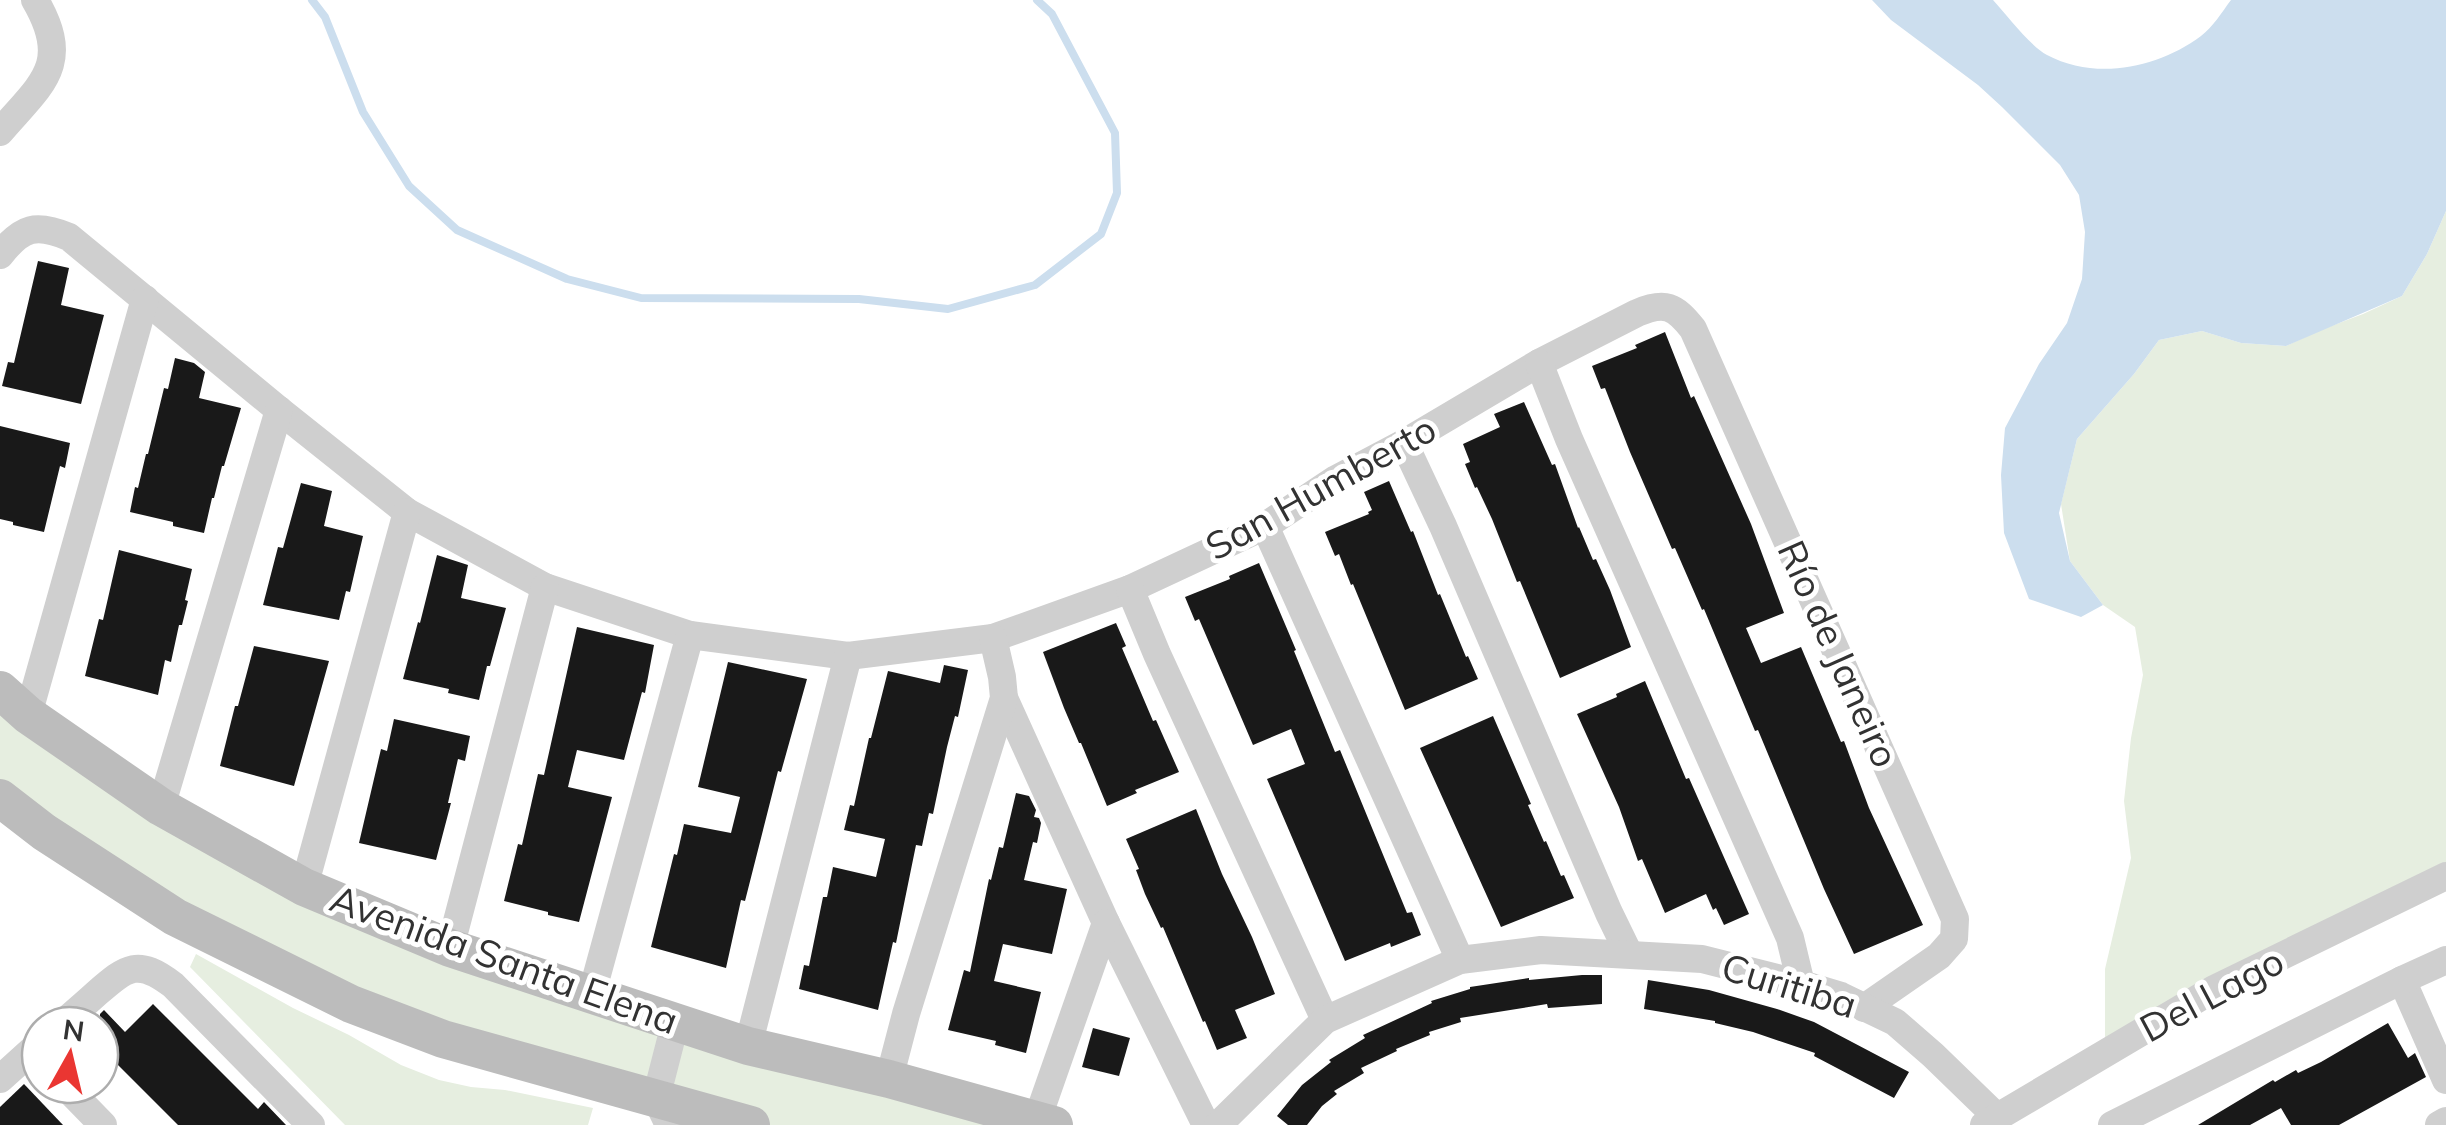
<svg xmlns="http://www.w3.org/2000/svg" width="2446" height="1125" viewBox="0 0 2446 1125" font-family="Mulish,sans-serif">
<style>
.green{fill:#e6eee0}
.water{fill:#ccdeee}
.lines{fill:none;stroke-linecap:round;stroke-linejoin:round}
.stream{stroke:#ccdeee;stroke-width:8}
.building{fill:#191919}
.street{stroke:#cfcfcf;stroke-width:28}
.secondary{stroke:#bcbcbc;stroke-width:38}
.labels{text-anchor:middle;stroke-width:10;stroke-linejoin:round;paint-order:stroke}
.street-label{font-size:38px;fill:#323232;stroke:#fff}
</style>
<rect width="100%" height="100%" fill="#fff"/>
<!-- green -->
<g class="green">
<polygon points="2446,211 2446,876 2105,1054 2105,969 2131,858 2124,801 2131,738 2143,675 2135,627 2103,605 2070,561 2061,504 2077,439 2134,374 2159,340 2202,331 2241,343 2286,346 2318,331 2363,314 2402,296 2427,254"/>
<polygon points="0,690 304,887 1054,1125 751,1125 351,1004 0,798"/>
<polygon points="196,954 293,1008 349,1035 401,1065 439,1080 471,1087 505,1090 593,1108 588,1125 345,1125 190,967"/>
</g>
<!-- water -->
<path class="water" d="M1872,0H1993C2006,14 2031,47 2047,55C2096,81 2158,68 2201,36C2213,27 2222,12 2231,0H2446V211L2427,254L2402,296L2286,346L2241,343L2202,331L2159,340L2134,374L2077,439L2059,513L2070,561L2103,605L2081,617L2029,599L2004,533L2001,475L2005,428L2039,364L2067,323L2082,279L2085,232L2079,195L2060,165L2002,107L1978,85L1891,20Z"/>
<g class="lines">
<!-- stream -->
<polyline class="stream" points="312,0 325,17 363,112 409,186 457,230 567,279 641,298 859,299 948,309 1035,285 1101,234 1117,193 1115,133 1052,14 1037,0"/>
</g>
<!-- building -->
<g class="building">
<polygon points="38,261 69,268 61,305 104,315 81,404 2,386 8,362 14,363"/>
<polygon points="1665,332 1691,398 1694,396 1751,524 1784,613 1746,628 1761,663 1801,647 1841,742 1844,741 1869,808 1923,925 1854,954 1824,889 1758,730 1755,731 1704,609 1702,610 1675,548 1672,549 1630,452 1605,388 1601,389 1592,366 1637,348 1635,345"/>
<polygon points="175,358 194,363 205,372 199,398 241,408 224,466 222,466 214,498 212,498 204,533 173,526 173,522 130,512 135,487 138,488 146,454 148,454 164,388 168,389"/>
<polygon points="1524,402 1552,465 1555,464 1578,528 1579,527 1593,560 1596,559 1610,590 1631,647 1560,678 1520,581 1517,582 1492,519 1477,487 1475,488 1465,464 1470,462 1463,444 1500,427 1494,414"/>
<polygon points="0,426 70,443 65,468 60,466 44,532 13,525 13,522 0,519"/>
<polygon points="1389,481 1411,532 1413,531 1438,595 1440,594 1466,657 1468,656 1478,679 1405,710 1353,584 1351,585 1339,554 1335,556 1325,532 1369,514 1368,512 1372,510 1364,492"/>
<polygon points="301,483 332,491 324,526 363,536 350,592 346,591 339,620 263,605 278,547 283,548"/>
<polygon points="119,550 192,569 185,600 188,601 182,625 179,625 171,662 165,660 158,695 85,676 99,619 103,620"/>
<polygon points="437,555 468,565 461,598 506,608 490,666 487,666 479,700 448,693 449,689 403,679 418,622 420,623"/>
<polygon points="1259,563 1296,650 1294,651 1335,752 1340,750 1407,913 1412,912 1421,935 1391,947 1390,943 1345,961 1267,779 1305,764 1291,729 1253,745 1199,619 1195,621 1185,597 1230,579 1229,576"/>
<polygon points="1116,623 1126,646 1122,648 1139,688 1153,721 1156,720 1179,772 1135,790 1137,793 1107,806 1081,743 1079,743 1064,708 1043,652"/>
<polygon points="577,627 654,645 645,693 642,692 624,760 577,750 568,787 612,797 579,922 548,915 548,912 504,901 518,844 522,845 538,774 544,775"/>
<polygon points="254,646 329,661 294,786 220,766 235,706 238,706"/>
<polygon points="728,662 807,679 781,772 778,771 745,901 741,900 726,968 651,947 674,854 677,855 684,824 731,833 740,797 698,787"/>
<polygon points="944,665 968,670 958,717 955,716 947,747 933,814 929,813 922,846 916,845 896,943 893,942 878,1010 799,989 804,965 809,966 823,897 827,897 833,867 876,877 885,839 844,830 850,805 854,806 869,738 871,738 888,671 940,683"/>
<polygon points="1645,681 1686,779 1689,778 1749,914 1724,925 1716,908 1713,910 1706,894 1665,913 1642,859 1638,861 1619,807 1577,714 1617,697 1616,694"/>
<polygon points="1493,716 1531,804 1528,805 1544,842 1546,841 1561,876 1564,875 1574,898 1501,927 1420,748"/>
<polygon points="394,719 470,736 465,761 458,759 448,803 451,803 436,860 359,843 381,749 387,751"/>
<polygon points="1016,793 1029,796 1036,810 1034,817 1039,818 1041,823 1037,843 1033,842 1024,880 1067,889 1052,954 1003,944 994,981 1041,992 1026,1053 995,1045 996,1041 948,1030 964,970 970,972 989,879 991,880 999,847 1003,848"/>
<polygon points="1196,809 1222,874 1252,937 1275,994 1235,1010 1247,1038 1217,1050 1205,1021 1203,1022 1163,927 1161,928 1145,894 1136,870 1139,869 1126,839"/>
<polygon points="1582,975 1602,975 1602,1004 1548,1008 1547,1004 1460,1018 1461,1022 1429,1032 1430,1035 1396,1049 1397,1051 1361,1068 1364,1073 1334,1091 1337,1094 1322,1106 1307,1125 1288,1125 1277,1116 1302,1085 1331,1062 1329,1060 1365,1038 1363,1035 1432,1003 1431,1001 1470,989 1470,987 1529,978 1529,980"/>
<polygon points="1648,980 1709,990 1777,1009 1814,1022 1909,1072 1894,1098 1814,1056 1815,1053 1753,1032 1715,1023 1715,1021 1644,1009"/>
<polygon points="153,1004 258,1109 264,1102 286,1125 178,1125 100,1047 100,1014 104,1010 125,1032"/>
<polygon points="2388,1023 2408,1058 2415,1053 2426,1077 2339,1125 2291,1125 2281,1108 2250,1125 2198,1125 2273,1080 2275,1082 2296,1070 2298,1073 2321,1062"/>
<polygon points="1093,1028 1130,1038 1119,1076 1082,1067"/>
<polygon points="24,1084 63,1125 0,1125 0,1107"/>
</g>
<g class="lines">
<!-- street -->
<g class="street">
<path d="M0,132C41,84 73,65 35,0"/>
<path d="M0,255C22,227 36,223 69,237L279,410L407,512L545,587L690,635L848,656L993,638L1130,589L1265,526L1336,479L1404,443L1539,363L1637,313C1665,301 1675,306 1693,329L1955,919L1954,939L1939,956L1864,1008"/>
<polyline points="1539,363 1569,439 1790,938 1801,984"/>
<polyline points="1404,443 1443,526 1609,913 1629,954"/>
<polyline points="1265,526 1460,960"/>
<polyline points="1130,589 1157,654 1325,1020"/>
<polyline points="1004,698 1106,923 1206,1125"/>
<polyline points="28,715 145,299"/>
<polyline points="161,807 279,410"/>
<polyline points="304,887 407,512"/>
<polyline points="450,948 545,587"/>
<polyline points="2402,980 2446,1080"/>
<polyline points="592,993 690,635"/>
<path d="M61,1025C73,1014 85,1004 97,993C127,967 138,958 173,985L311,1125"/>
<polyline points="748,1046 848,656"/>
<polyline points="0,1079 40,1043"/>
<polyline points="889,1079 906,1014 1004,698 1002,677 993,638"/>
<polyline points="64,1085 103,1125"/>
<polyline points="1037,1120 1106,923"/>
<polyline points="669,1125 656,1098 675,1024"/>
<polyline points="1218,1125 1325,1020 1460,960 1541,950 1702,959 1801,984 1841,996 1895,1022 1933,1055 1997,1117"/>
<polyline points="1984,1125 2214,989 2446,876"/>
<polyline points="2112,1125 2402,980 2446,960"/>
<polyline points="2439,1125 2446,1121"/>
</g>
<!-- secondary -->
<g class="secondary">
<polyline points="0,690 28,715 161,807 304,887 450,948 748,1046 889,1079 1054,1125"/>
<polyline points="0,798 44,832 175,917 351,1004 443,1039 751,1125"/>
</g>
</g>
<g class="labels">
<!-- street labels -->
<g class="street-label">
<text transform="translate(1321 488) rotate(-29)" y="13">San Humberto</text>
<text transform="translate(1838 654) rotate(66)" y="13">Río de Janeiro</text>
<text transform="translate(504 960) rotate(20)" y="13">Avenida Santa Elena</text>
<text transform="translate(1789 986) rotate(17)" y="13">Curitiba</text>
<text transform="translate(2212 995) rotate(-28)" y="13">Del Lago</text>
</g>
</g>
<!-- north arrow -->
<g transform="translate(70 1055) rotate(8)"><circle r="48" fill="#ffffff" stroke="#adadad" stroke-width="2.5"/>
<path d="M0-8L18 38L0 25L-18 38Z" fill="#ea3632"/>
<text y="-15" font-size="28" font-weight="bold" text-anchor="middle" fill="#323232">N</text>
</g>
</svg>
